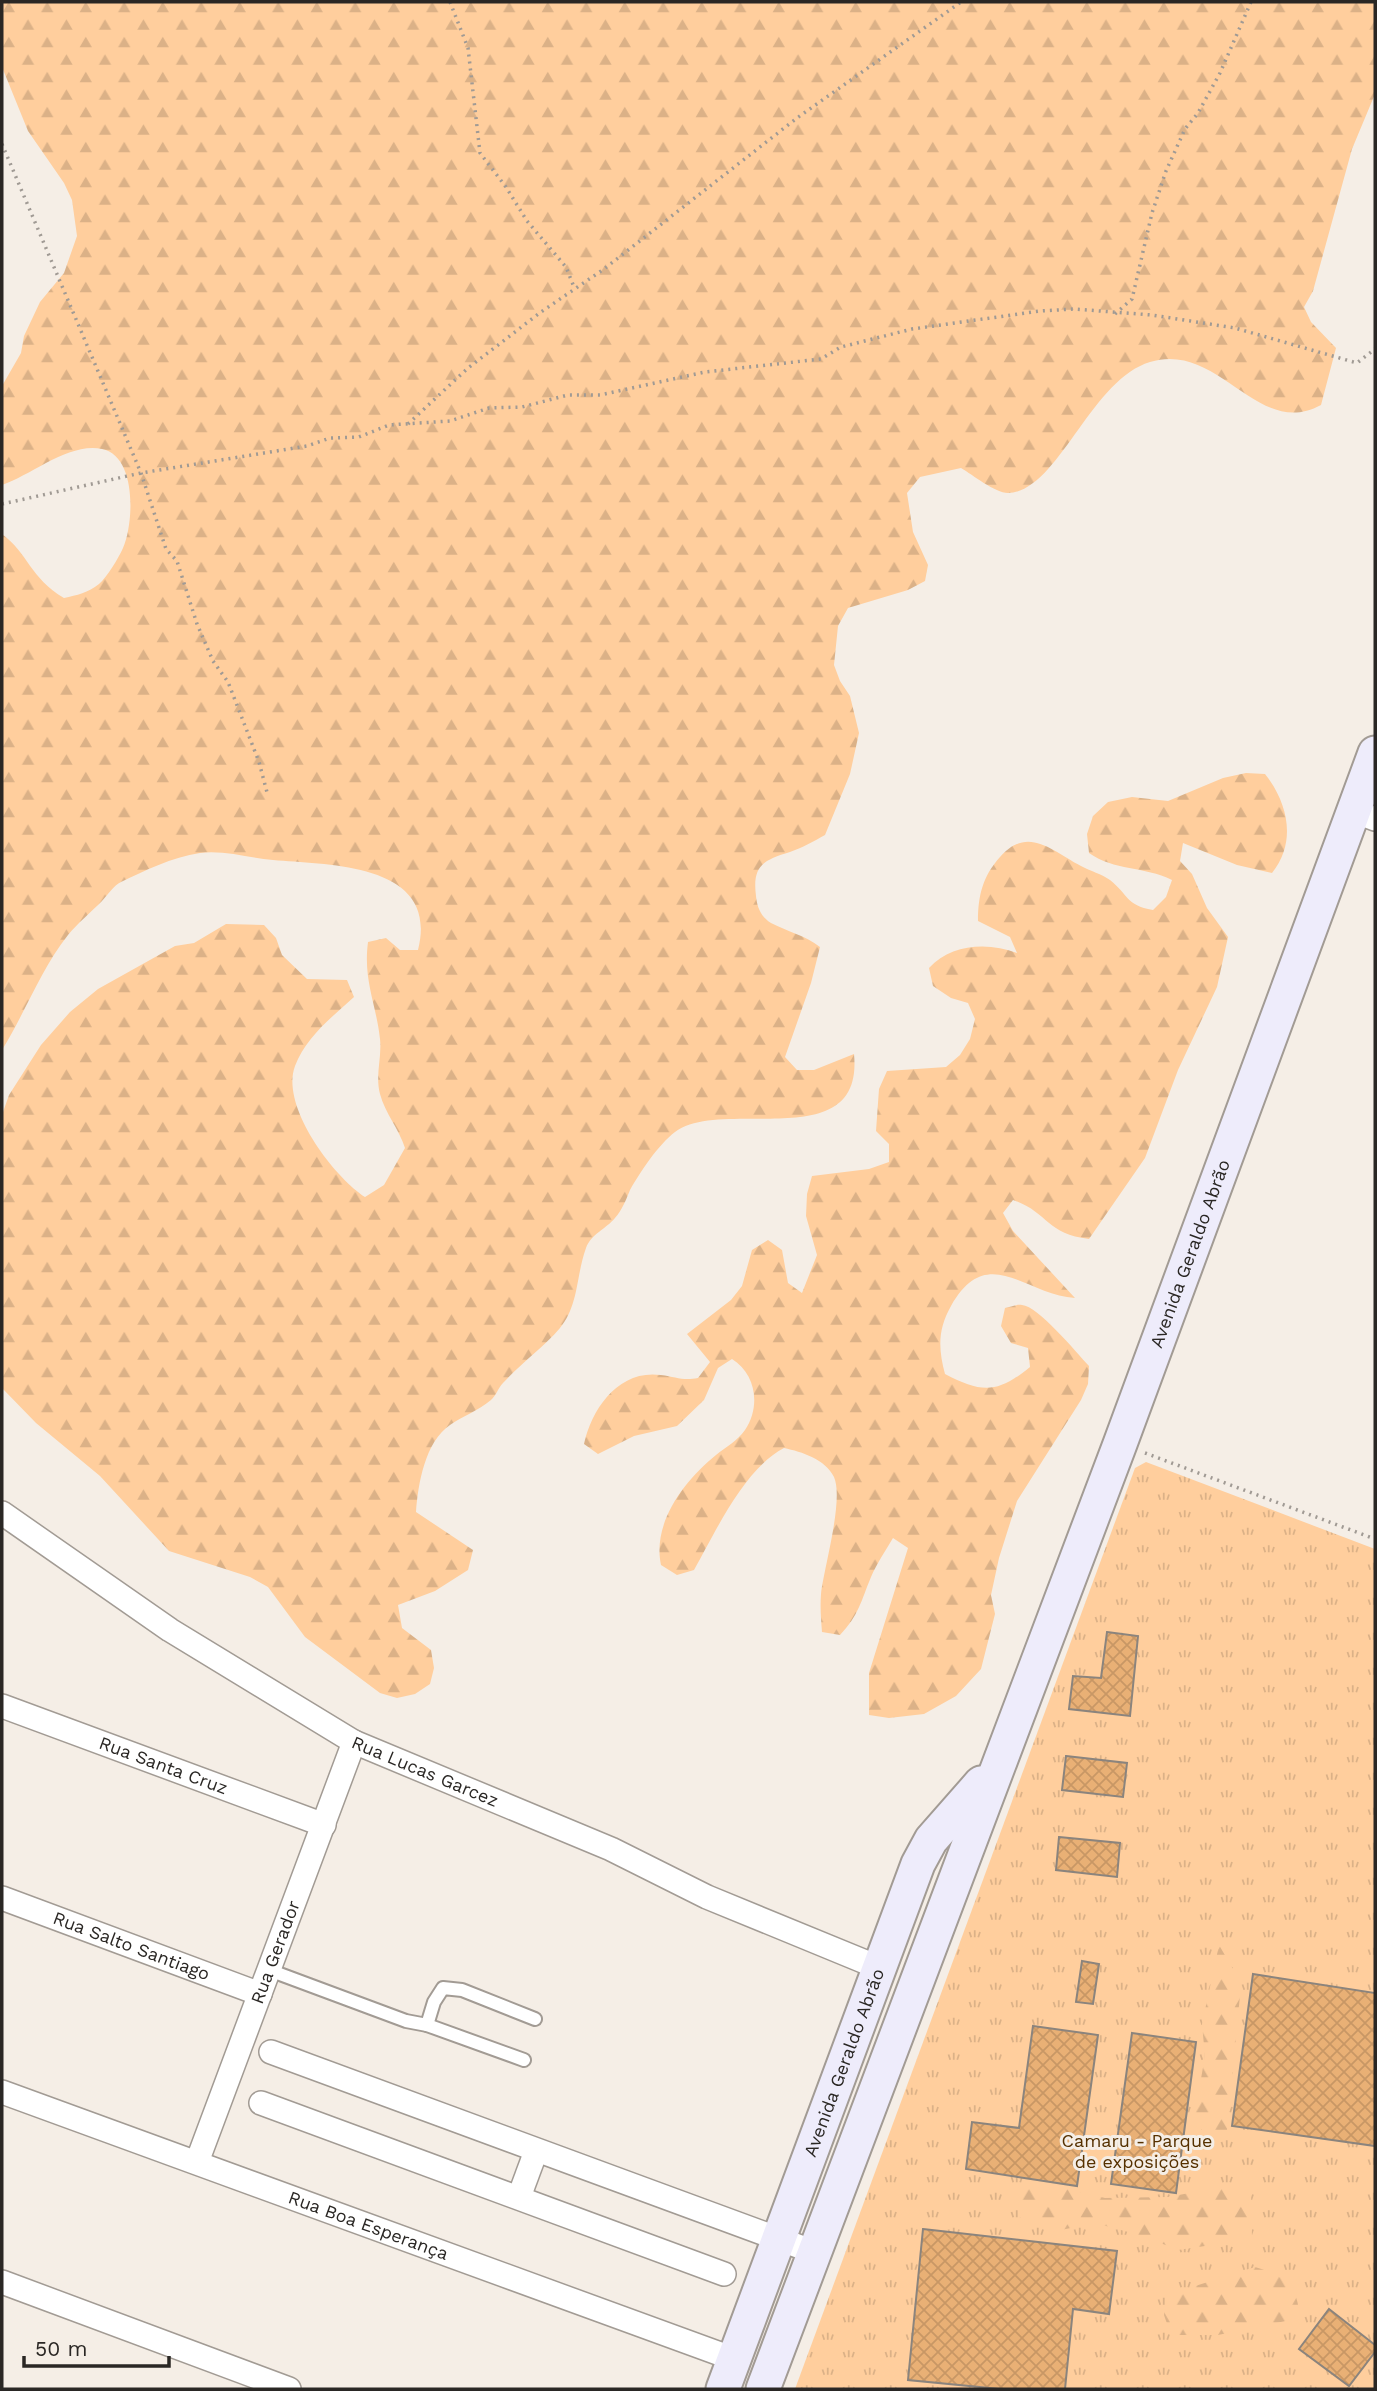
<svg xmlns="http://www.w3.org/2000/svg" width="1377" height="2391" viewBox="0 0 1377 2391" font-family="'Work Sans',sans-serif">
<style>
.grass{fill:url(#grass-tufts)}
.forest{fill:url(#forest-firs)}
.building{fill:url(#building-cross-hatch);stroke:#8b847d;stroke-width:2}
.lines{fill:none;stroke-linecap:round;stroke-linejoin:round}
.lane-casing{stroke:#a29b94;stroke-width:16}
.street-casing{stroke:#a29b94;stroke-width:26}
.secondary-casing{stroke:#a29b94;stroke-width:37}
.path{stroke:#a09a94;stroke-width:3.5;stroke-dasharray:2 5;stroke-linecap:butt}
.lane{stroke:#fff;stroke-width:12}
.street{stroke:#fff;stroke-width:23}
.secondary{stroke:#eeecfb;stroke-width:33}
.labels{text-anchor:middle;stroke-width:6;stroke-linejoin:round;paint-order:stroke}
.street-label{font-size:18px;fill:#2a2724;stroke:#f5eee6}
.park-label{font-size:18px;fill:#563100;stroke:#f5eee6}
</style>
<defs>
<pattern id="grass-tufts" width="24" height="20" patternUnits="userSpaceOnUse" patternTransform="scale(1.75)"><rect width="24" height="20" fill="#ffce9d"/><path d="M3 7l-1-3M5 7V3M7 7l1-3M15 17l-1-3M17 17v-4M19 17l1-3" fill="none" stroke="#dbb187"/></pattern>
<pattern id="forest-firs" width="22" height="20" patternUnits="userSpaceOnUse" patternTransform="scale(1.75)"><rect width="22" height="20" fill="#ffce9d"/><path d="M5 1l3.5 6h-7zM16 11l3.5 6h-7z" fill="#dbb187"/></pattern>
<pattern id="building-cross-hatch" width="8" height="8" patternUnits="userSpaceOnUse" patternTransform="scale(1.75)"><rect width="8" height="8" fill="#e9b075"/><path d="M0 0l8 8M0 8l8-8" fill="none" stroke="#c89765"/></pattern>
</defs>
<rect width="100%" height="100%" fill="#f5eee6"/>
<!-- grass -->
<polygon class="grass" points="1146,1462 1375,1549 1375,2389 795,2389 1135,1468"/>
<!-- forest -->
<g class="forest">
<path d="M2,2H1375V94L1352,149L1313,291L1304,307L1311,322L1336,348L1321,405C1257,440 1220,341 1150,362C1090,380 1058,492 1008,493C995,493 973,475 961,468L920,477L907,493L913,532L928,565L925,581L908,590L848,608L838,626L834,665L840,681L850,696L859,733L850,774L825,835C814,841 802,848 790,852C764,860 752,865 756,896C757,907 761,917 771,923C788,932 805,935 820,947L811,983L785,1057L797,1070H814L854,1054C864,1157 722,1096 675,1132C658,1145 641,1171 630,1190C626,1200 622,1210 615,1218C606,1229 591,1234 586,1248C576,1275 579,1305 560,1328C543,1348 520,1364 503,1383C498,1388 496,1396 491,1400C478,1411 463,1416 450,1425C425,1442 418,1484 416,1512L473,1550L468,1570L435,1591L398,1605L402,1628L431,1650L434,1668L430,1684L415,1694L397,1698L380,1693L305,1637L268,1587L250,1577L169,1551L100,1476L36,1423L2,1388V1115L9,1095L41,1045L70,1012L98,989L175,946L194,943L226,924L264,925L276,938L282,955L307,979L347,980L354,997C331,1018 306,1037 295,1066C280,1106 333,1176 365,1197L384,1185L405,1148C399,1129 385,1113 380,1094C375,1075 382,1058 380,1039C376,1003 363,980 368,942L386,938L400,950H418C440,863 330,865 273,860C249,858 224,850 200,853C172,857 144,871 121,882C114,885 107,896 102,901C91,912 78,923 68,935C41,969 25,1013 2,1050V534C28,553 30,578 64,598C77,595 88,593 99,584C107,577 118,559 123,548C134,523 137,456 102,449C69,442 32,475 2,485V386L21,353L24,336L40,302L64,273L77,236L72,200L64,183L28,131L2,67Z"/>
<path d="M1246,773L1265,774C1288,803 1297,842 1272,873L1237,865L1183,843L1180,861L1192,874L1207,908L1228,937L1217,987L1178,1070L1145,1158L1089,1239C1046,1234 1048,1212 1013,1200L1003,1213L1013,1231L1075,1298C1026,1296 988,1241 951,1306C938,1329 938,1348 945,1374C982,1393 997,1394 1030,1367L1028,1348L1011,1343L1001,1326L1005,1308C1010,1307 1017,1304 1022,1305C1038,1306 1076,1352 1089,1366L1088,1384L1081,1400L1017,1501L999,1558L991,1595L995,1614L981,1669L956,1696L924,1714L889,1718L869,1715V1673L908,1548L893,1538C886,1550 877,1563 871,1577C861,1601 859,1615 840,1635L822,1632C821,1619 820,1607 821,1594C824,1567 844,1500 834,1477C825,1459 802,1452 784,1448C744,1469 716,1531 694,1570L677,1575L661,1565C652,1523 684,1481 716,1455C726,1447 737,1441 745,1430C761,1406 756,1374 732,1359L718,1368L704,1400L677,1426L634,1436L598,1454L584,1444C592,1408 619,1369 661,1375C676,1377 683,1381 698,1378L710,1362L687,1334L731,1300L742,1286L752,1250L768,1240L782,1250L788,1283L802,1293L817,1255L806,1216L807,1194L812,1176L869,1169L889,1162V1144L876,1131L879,1089L887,1071L946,1067L960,1055L970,1039L975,1019L968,1003L951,998L933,986L929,968C951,944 988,942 1017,953L1010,937L978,921C978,895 983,876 1000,857C1028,825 1052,851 1081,866C1090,871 1102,874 1110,880C1129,895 1125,905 1153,910L1166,897L1172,880C1144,866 1114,871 1089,853L1087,834L1093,816L1108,802L1132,797L1168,801L1223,778Z"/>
<polygon points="1219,1945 1233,1969 1240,1995 1227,2131 1214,2138 1193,2124 1205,2056 1202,2024"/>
<polygon points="1022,2185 1062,2188 1105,2198 1168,2197 1227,2186 1251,2192 1252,2239 1178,2250 1143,2236 1095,2223 1056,2231 1019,2217"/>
<path d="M1255,2267C1288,2277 1296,2283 1300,2318L1218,2335H1171L1164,2315L1167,2295Z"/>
</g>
<!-- building -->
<g class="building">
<polygon points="1107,1632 1138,1636 1130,1716 1069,1709 1073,1676 1101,1678"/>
<polygon points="1066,1756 1127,1763 1123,1797 1062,1790"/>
<polygon points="1059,1837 1120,1843 1117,1877 1056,1870"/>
<polygon points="1082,1961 1099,1964 1093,2004 1076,2002"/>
<polygon points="1253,1974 1375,1993 1375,2146 1232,2126"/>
<polygon points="1033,2026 1098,2035 1077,2186 966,2169 972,2122 1019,2128"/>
<polygon points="1132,2033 1196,2042 1176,2193 1111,2184"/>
<polygon points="923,2229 1117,2251 1109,2314 1073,2309 1065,2389 1000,2389 908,2380"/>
<polygon points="1329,2309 1375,2345 1375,2352 1349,2386 1299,2349"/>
</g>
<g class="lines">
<defs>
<g id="lane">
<polyline points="269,1970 406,2021 427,2025 434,2002 443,1988 462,1990 535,2019"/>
<polyline points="427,2025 524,2060"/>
</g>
<g id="street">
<polyline points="1354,811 1375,819"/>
<path id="s1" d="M2,1513L170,1630L354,1742L611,1849L707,1897L880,1968"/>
<path id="s2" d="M2,1706L324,1825"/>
<path id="s3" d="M2,1898L260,1994"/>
<polyline points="271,2052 814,2252"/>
<path id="s4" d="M2,2092L734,2359"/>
<polyline points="261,2103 724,2274"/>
<path id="s5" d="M197,2162L354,1742"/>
<polyline points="519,2197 536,2151"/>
<polyline points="2,2282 289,2389"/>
</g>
<g id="secondary">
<path id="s6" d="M723,2389L918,1864L931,1840L981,1783"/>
<path id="s7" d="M763,2389L1120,1444L1375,753"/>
</g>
</defs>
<!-- lane casing -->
<use href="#lane" class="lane-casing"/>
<!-- street casing -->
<use href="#street" class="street-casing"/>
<!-- secondary casing -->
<use href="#secondary" class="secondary-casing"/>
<!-- path -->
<g class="path">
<polyline points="450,2 468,48 480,153 506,187 527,221 566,267 574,287"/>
<polyline points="2,144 141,473 166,549 177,561 197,624 213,661 228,682 259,762 268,796"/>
<polyline points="1115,314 1132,299 1152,213 1166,171 1185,129 1198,113 1220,73 1251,2"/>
<polyline points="408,424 468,368 541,312 604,269 797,118 961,2"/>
<polyline points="2,504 141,473 307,446 330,438 359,437 389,425 450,421 489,408 522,407 568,395 600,395 705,372 821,359 841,347 912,329 1040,311 1074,309 1152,315 1235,328 1357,363 1375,349"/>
<polyline points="1145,1453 1375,1539"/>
</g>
<!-- lane -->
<use href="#lane" class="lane"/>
<!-- street -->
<use href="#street" class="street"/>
<!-- secondary -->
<use href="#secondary" class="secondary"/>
</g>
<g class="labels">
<!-- street labels -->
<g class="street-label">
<text dy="6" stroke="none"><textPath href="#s7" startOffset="1213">Avenida Geraldo Abrão</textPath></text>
<text dy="6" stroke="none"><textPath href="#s2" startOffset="172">Rua Santa Cruz</textPath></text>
<text dy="6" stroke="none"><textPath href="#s1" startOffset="497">Rua Lucas Garcez</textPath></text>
<text dy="6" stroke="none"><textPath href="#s3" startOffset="138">Rua Salto Santiago</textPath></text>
<text dy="6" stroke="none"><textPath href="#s5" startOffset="224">Rua Gerador</textPath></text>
<text dy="6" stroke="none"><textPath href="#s6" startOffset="348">Avenida Geraldo Abrão</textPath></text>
<text dy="6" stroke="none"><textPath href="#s4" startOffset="390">Rua Boa Esperança</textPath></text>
</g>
<!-- park labels -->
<g class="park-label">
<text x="1137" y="2147">Camaru - Parque<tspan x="1137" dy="21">de exposições</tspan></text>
</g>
</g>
<!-- border -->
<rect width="1377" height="2391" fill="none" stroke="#2a2724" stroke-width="7"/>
<!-- scale -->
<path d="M24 2356v10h145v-10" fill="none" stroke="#2a2724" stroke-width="3.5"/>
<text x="35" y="2356" font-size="21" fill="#2a2724" stroke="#f5eee6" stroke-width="5" paint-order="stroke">50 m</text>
</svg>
